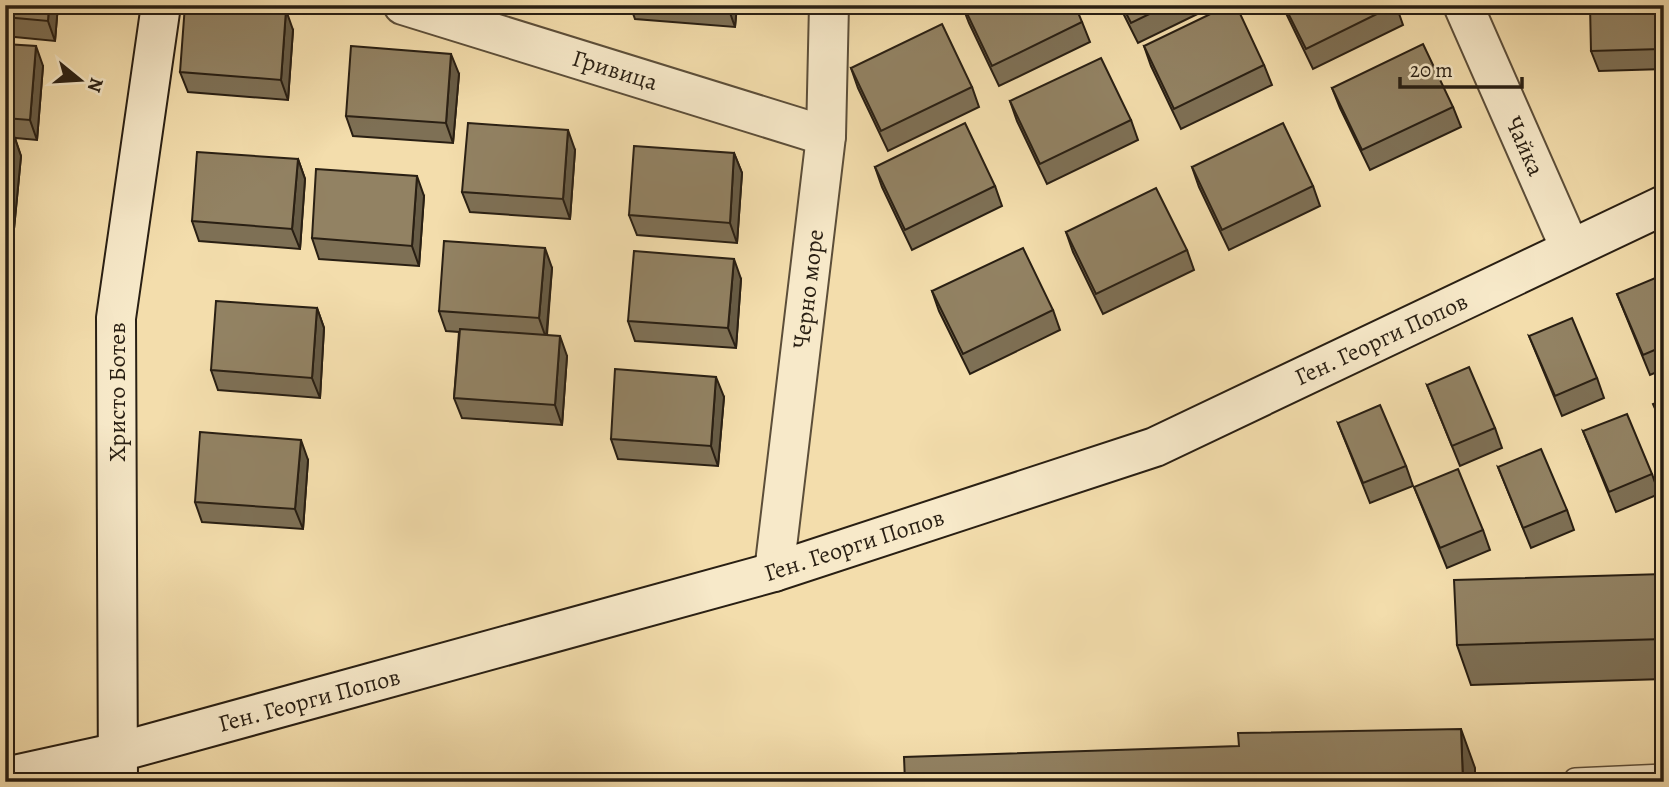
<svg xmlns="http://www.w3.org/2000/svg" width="1669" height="787" viewBox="0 0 1669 787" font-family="Alegreya,serif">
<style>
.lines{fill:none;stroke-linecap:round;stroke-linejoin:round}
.lane-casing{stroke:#5c4e39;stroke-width:24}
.street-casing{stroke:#5c4e39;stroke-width:42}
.secondary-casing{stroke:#291f13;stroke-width:42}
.lane{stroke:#f7e9c9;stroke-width:21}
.street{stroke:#f7e9c9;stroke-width:38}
.secondary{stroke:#f7e9c9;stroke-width:38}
.wall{fill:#7e7055;stroke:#291f13;stroke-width:2}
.shaded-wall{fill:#665b45;stroke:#291f13;stroke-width:2}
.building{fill:#928263;stroke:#291f13;stroke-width:2}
.labels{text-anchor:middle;stroke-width:5;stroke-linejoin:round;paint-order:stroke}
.street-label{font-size:24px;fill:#291f13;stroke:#f7e9c9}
</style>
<rect width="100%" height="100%" fill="#f3ddac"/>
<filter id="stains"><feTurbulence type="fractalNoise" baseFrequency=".00286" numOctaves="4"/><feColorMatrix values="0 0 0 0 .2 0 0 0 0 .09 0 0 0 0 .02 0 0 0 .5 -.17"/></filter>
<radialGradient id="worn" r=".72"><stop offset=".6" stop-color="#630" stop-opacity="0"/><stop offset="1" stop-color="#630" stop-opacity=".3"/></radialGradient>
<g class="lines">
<defs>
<polyline id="lane" points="1573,782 1575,779 1664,775"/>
<g id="street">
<polyline points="403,5 826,136"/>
<polyline points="1463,5 1570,248"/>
<polyline points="774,572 826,136 829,5"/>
</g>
<g id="secondary">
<polyline points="5,777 119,752 774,572 1155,447 1664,205"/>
<polyline points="118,782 116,318 161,5"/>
</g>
</defs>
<!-- lane casing -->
<use href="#lane" class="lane-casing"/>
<!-- street casing -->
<use href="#street" class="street-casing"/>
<!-- secondary casing -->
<use href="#secondary" class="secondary-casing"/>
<!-- lane -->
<use href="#lane" class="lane"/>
<!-- street -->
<use href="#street" class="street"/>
<!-- secondary -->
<use href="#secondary" class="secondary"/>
</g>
<!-- wall -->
<g class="wall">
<polygon points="5,5 58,5 55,41 5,36"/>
<polygon points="630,5 737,5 735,27 635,19"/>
<polygon points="962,5 1082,22 1090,42 999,86 969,23"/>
<polygon points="1119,5 1216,5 1138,43"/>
<polygon points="1282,5 1396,5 1403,25 1313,69"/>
<polygon points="1664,5 1664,69 1599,71 1591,51"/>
<polygon points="293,30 288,100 188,92 180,72"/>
<polygon points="5,44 43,66 37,140 15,138 21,156 14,229 5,228"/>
<polygon points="1144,46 1264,65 1272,85 1181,129 1151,66"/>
<polygon points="851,68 972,87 979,107 888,151 858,88"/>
<polygon points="459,74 453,143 353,136 346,116"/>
<polygon points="1332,88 1453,107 1461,127 1370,170 1340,108"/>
<polygon points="1010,101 1131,120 1138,140 1047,184 1017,121"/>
<polygon points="575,150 570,219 470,212 462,192"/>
<polygon points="734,153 742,173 737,243 637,235 629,215"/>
<polygon points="298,159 305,179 300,249 199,241 192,221"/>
<polygon points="875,167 995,186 1002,206 912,250 882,187"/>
<polygon points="1192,167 1313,186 1320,206 1229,250 1199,187"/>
<polygon points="424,196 419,266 319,259 312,238"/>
<polygon points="1066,232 1187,250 1194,270 1103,314 1073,252"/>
<polygon points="552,268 547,335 567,356 562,425 462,418 454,398 459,332 446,331 439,311"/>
<polygon points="741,279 736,348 635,341 628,321"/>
<polygon points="1664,285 1664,369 1650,375 1617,294"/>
<polygon points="932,291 1053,310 1060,330 970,374 939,311"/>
<polygon points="317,308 324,328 320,398 218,390 211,370"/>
<polygon points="1529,336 1597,378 1604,398 1562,416"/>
<polygon points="1427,385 1495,428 1502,448 1460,466"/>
<polygon points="724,397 718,466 618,459 611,439"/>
<polygon points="1338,423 1406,466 1413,486 1370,503"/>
<polygon points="1583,431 1652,474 1659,494 1616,512"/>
<polygon points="308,460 303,529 202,522 195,502"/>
<polygon points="1498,467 1567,510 1574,530 1531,548"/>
<polygon points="1414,487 1483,530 1490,550 1447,568"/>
<polygon points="1664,574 1664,679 1471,685 1457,645"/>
</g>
<!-- shaded-wall -->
<g class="shaded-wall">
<polygon points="49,5 58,5 55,41 48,21"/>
<polygon points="728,5 737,5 735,27 728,7"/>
<polygon points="1659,5 1664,5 1664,56 1661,49"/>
<polygon points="286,10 293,30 288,100 281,80"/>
<polygon points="36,46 43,66 37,140 30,120"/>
<polygon points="451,54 459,74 453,143 446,123"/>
<polygon points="568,130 575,150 570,219 563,199"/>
<polygon points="14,136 21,156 14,229 7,209"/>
<polygon points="734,153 742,173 737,243 730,223"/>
<polygon points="298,159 305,179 300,249 292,229"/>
<polygon points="417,176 424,196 419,266 412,246"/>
<polygon points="545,248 552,268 546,338 539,318"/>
<polygon points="734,259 741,279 736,348 728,328"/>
<polygon points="317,308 324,328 320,398 312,378"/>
<polygon points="560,336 567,356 562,425 555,405"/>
<polygon points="716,377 724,397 718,466 711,446"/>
<polygon points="301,440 308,460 303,529 295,509"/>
<polygon points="1461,729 1475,768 1475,782 1463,782"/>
</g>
<!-- building -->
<g class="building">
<polygon points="5,5 49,5 48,21 5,17"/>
<polygon points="185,5 219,5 286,10 281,80 180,72"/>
<polygon points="963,5 1075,5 1082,22 992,66"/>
<polygon points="1122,5 1168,5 1131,23"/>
<polygon points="1229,5 1236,5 1264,65 1174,109 1144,46"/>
<polygon points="1284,5 1395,5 1306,49"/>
<polygon points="1590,5 1659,5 1661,49 1591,51"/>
<polygon points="942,24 972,87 881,131 851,68"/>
<polygon points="5,44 36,46 30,120 5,118"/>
<polygon points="1423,44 1453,107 1362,150 1332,88"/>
<polygon points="351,46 451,54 446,123 346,116"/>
<polygon points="1101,58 1131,120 1040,164 1010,101"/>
<polygon points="468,123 568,130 563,199 462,192"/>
<polygon points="965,123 995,186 905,230 875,167"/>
<polygon points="1283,123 1313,186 1222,230 1192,167"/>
<polygon points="5,135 14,136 7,209 5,209"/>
<polygon points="634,146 734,153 730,223 629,215"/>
<polygon points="197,152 298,159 292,229 192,221"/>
<polygon points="316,169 417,176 412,246 312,238"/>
<polygon points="1156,188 1187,250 1096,294 1066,232"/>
<polygon points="444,241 545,248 539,318 439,311"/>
<polygon points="1023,248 1053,310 963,354 932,291"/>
<polygon points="634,251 734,259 728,328 628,321"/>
<polygon points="1660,276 1664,285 1664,346 1643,355 1617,294"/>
<polygon points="216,301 317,308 312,378 211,370"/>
<polygon points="1572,318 1597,378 1555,396 1529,336"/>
<polygon points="460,329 560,336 555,405 454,398"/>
<polygon points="1469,367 1495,428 1452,446 1427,385"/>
<polygon points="615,369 716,377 711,446 611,439"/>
<polygon points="1664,400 1664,429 1653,404"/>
<polygon points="1380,405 1406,466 1363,483 1338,423"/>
<polygon points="1627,414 1652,474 1609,492 1583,431"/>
<polygon points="200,432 301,440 295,509 195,502"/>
<polygon points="1541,449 1567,510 1523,528 1498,467"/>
<polygon points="1458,469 1483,530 1440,548 1414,487"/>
<polygon points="1664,574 1664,639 1457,645 1454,580"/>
<polygon points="1461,729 1463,782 905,782 904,757 1239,746 1238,733"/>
</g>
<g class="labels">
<!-- street labels -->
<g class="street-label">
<text transform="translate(615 70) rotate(17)" y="8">Гривица</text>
<text transform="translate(1525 146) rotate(66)" y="8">Чайка</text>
<text transform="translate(808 289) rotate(-83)" y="8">Черно море</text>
<text transform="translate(1381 339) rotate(-25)" y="8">Ген. Георги Попов</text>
<text transform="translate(117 392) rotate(-90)" y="8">Христо Ботев</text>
<text transform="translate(854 545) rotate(-18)" y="8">Ген. Георги Попов</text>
<text transform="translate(309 700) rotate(-15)" y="8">Ген. Георги Попов</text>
</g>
</g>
<!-- margin -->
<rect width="1669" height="787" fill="none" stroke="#f3ddac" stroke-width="28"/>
<rect x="7" y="7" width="1655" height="773" fill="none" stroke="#291f13" stroke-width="3.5"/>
<rect x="14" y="14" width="1641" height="759" fill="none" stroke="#291f13" stroke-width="2"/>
<!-- north arrow -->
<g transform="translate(80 80) rotate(108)" stroke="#f7e9c9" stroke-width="5" paint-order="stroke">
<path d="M0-5L12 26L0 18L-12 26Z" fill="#291f13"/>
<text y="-10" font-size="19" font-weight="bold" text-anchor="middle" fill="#291f13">N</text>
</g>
<!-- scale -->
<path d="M1400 77v10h122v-10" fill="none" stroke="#291f13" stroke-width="3.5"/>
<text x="1410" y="77" font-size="21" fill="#291f13" stroke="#f7e9c9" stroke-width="5" paint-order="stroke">20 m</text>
<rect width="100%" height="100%" filter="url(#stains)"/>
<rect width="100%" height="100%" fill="url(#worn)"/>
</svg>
